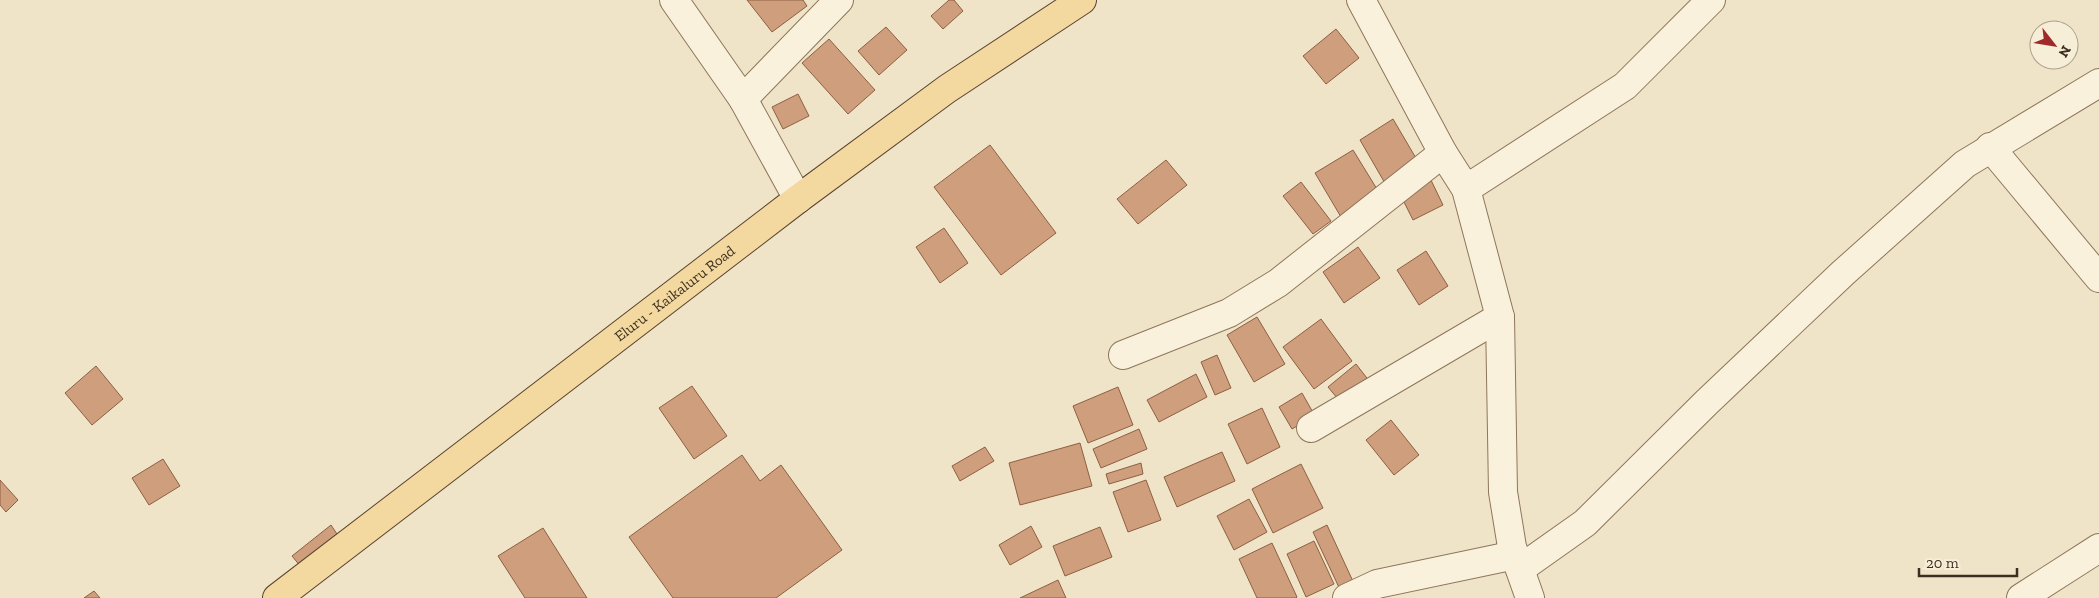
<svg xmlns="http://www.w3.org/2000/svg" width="2099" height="598" viewBox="0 0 2099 598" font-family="'Zilla Slab',serif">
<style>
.building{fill:#cf9f7d;stroke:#8d5f41}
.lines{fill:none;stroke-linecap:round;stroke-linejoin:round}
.street-casing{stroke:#8d765c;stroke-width:30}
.primary-casing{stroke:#5b4430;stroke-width:30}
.street{stroke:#faf1dc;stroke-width:28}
.primary{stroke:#f3d9a0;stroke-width:28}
.labels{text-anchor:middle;stroke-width:4;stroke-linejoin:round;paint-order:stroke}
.street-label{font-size:15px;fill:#3d2e20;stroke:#f7eed8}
</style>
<rect width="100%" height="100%" fill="#f0e4c8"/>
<!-- building -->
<g class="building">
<polygon points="747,0 803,0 807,6 772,32"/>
<polygon points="949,0 954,0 963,11 943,29 931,16"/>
<polygon points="886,27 907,50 879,75 858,51"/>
<polygon points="1336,29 1359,58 1326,84 1303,56"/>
<polygon points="829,39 875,90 848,114 802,63"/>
<polygon points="798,94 809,116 783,129 772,107"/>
<polygon points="1393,119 1420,165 1386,185 1360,140"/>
<polygon points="990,145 1056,233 1001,275 934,187"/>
<polygon points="1353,150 1380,194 1341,217 1315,173"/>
<polygon points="1166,160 1187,185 1138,224 1117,199"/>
<polygon points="1429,176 1443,205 1413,220 1399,192"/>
<polygon points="1301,182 1331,221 1313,234 1283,196"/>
<polygon points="944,228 968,263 940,283 916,247"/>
<polygon points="1358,247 1380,278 1344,303 1323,272"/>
<polygon points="1426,251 1448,286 1419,305 1397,270"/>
<polygon points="1257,317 1285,364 1254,382 1227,335"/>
<polygon points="1321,319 1352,361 1314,389 1283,347"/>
<polygon points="1217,355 1231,388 1215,395 1201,362"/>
<polygon points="1356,364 1370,382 1343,405 1328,387"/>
<polygon points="96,366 123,399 92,425 65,393"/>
<polygon points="1196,374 1207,397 1159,422 1147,400"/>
<polygon points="692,386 727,436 694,459 659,408"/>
<polygon points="1118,387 1133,425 1088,443 1073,406"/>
<polygon points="1302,393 1315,416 1292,429 1279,407"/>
<polygon points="1262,408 1280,447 1247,464 1228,424"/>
<polygon points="1391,420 1419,455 1394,475 1366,440"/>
<polygon points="1139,429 1147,449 1101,468 1093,449"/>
<polygon points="1080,443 1092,486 1020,505 1009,463"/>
<polygon points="985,447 994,461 960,481 952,466"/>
<polygon points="1222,452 1235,481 1177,507 1164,477"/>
<polygon points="742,455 760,481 781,465 842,550 776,598 673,598 629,537"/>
<polygon points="163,459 180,486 149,505 132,478"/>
<polygon points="1141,463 1143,474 1109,484 1106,474"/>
<polygon points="1301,464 1323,508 1273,533 1252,489"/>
<polygon points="0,480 18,500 6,512 0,505"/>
<polygon points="1146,480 1161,520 1128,532 1113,492"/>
<polygon points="1249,499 1267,532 1234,550 1217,516"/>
<polygon points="331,525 339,537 301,567 292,556"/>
<polygon points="1327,525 1357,590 1343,596 1313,532"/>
<polygon points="1031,526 1042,547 1010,565 999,545"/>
<polygon points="1100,527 1112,557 1065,576 1053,546"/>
<polygon points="543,528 587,598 525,598 498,556"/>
<polygon points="1314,541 1334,584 1306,597 1287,554"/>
<polygon points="1272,543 1297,597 1296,598 1257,598 1239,559"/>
<polygon points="1058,580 1066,598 1020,598"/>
<polygon points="94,591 100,598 84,598"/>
</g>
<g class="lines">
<defs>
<g id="street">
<polyline points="674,0 743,99 798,199"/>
<polyline points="1361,0 1443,153 1466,189 1625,86 1711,0"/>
<polyline points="743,99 839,0"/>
<polyline points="1990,147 2099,278"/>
<polyline points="1466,189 1500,317 1503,492 1512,547 1530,598"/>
<polyline points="1123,355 1229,313 1278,283 1443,153"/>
<polyline points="1311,428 1500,317"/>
<polyline points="1520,569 1585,523 1707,402 1843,273 1965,164 2099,83"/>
<polyline points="1347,598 1377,584 1515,555"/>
<polyline points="2021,598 2099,548"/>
</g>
<g id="primary">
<path id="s1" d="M277,598L798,199L947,89L1082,0"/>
</g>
</defs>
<!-- street casing -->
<use href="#street" class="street-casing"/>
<!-- primary casing -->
<use href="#primary" class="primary-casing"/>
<!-- street -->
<use href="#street" class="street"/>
<!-- primary -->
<use href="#primary" class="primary"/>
</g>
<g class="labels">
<!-- street labels -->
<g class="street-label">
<text dy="5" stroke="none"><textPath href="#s1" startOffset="501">Eluru - Kaikaluru Road</textPath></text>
</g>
</g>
<!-- north arrow -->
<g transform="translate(2054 45) rotate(121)"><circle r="24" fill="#f7eed8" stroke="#ada18e"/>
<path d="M0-4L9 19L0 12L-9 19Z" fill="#9e2a2b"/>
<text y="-8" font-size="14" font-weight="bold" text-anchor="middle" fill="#3d2e20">N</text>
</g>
<!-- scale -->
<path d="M1919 568v8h98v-8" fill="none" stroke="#3d2e20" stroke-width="2.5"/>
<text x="1926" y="568" font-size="15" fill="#3d2e20" stroke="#f7eed8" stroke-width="4" paint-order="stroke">20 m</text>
</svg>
